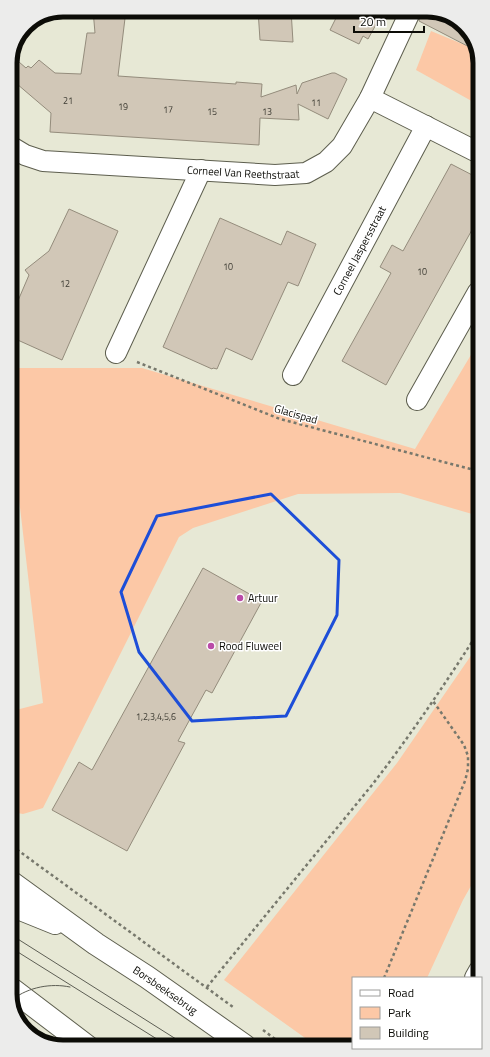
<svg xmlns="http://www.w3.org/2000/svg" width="490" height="1057" viewBox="0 0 490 1057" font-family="'Titillium Web',sans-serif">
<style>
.green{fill:#fcc8a6}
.building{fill:#d1c7b7;stroke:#948c7c}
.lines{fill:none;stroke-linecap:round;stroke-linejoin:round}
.minor-casing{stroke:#5d5e4e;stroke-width:22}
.tertiary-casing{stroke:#5d5e4e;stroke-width:24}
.motorway-casing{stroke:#5d5e4e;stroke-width:24}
.path{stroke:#77786c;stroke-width:2.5;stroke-dasharray:3 3;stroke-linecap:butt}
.minor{stroke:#fff;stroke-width:20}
.tertiary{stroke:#fff;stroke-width:22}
.motorway{stroke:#fff;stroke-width:22}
.tram{stroke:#5d5e54;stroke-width:1}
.marked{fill:none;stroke:#1d4ed8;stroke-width:3;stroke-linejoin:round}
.poi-dot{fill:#ba4ba8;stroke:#fff;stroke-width:1.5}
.labels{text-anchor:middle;stroke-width:3;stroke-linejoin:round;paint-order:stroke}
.number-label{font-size:9px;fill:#3d3b33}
.street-label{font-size:11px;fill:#0c0c07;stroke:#fff}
.poi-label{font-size:11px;fill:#0c0c07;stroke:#fff;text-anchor:start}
.rim{fill:none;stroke:#0c0c07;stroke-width:5}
</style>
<rect width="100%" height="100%" fill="#e7e8d5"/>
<!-- green -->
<g class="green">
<polygon points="431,31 477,50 477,104 416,70"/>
<polygon points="478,343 479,516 400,493 298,494 193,528 179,537 43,808 23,814 12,812 12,711 43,703 11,431 11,368 142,368 415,449"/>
<polygon points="479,644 480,870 463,900 427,978 353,978 353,1045 315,1045 224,980 397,763"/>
</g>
<!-- building -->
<g class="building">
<polygon points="93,10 126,10 118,76 236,84 236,82 262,84 261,97 296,85 297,94 302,83 332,73 335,73 347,79 328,119 298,104 299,120 260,118 259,145 50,132 51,113 10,78 10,59 12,56 26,68 28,66 31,68 39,60 55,73 81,74 87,33 95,33"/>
<polygon points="258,10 291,10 293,42 260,40"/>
<polygon points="340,10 384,10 368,39 363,36 359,44 330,30"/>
<polygon points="422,10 431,10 459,21 477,45 477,51 419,21"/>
<polygon points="451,164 478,178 478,219 386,385 342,361 391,273 380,267 392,245 403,251"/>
<polygon points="69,209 118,231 62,360 11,337 11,317 29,275 25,270 49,251"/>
<polygon points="220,218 281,245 287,231 316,244 298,286 288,282 252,360 226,348 217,369 213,368 212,369 163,347"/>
<polygon points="203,568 262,601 212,693 206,690 178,741 185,743 127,851 52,810 79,762 92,770"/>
</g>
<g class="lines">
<defs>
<g id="minor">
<polyline points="370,98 477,152"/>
<path id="s1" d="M10,146L25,155L43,161L275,175L306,173L326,162L342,146L370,98L411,10"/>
<polyline points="116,353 201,170"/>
<path id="s2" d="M293,375L426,126"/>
<polyline points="417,400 478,292"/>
</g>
<g id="tertiary">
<path id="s3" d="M12,883L96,944L147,977L245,1046"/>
<polyline points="13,906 55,923"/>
<polyline points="13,990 88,1047"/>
</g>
<polyline id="motorway" points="476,978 480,971"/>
</defs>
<!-- minor casing -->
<use href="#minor" class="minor-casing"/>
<!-- tertiary casing -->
<use href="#tertiary" class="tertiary-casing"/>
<!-- motorway casing -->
<use href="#motorway" class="motorway-casing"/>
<!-- path -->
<g class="path">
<polyline points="137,362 280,419 478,471"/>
<polyline points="12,846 233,1007"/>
<polyline points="384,978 465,781 468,769 468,756 464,745 433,701"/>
<path d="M207,987L372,785C410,736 445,684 479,631"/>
<polyline points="263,1030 283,1045"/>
</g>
<!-- minor -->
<use href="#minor" class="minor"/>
<!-- tertiary -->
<use href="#tertiary" class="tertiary"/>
<!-- motorway -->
<use href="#motorway" class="motorway"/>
<!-- tram -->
<g class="tram">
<polyline points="13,936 187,1046"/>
<polyline points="13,949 168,1046"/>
<path d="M13,999C29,987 51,983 70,987"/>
</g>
</g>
<!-- marked area -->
<path class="marked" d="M271,494L339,560L337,615L286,716L192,721L139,652L121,592L157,516Z"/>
<!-- markers -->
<g class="poi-dot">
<circle cx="240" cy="598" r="4"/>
<circle cx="211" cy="646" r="4"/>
</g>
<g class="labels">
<!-- number labels -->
<g class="number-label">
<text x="68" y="104">21</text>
<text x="316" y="106">11</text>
<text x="123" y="110">19</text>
<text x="168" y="113">17</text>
<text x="212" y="115">15</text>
<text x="267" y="115">13</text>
<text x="228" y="270">10</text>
<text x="422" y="275">10</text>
<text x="65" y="287">12</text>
<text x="156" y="720">1,2,3,4,5,6</text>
</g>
<!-- street labels -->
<g class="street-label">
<text dy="4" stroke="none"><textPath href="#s1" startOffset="237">Corneel Van Reethstraat</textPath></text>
<text dy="4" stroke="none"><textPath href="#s2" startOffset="141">Corneel Jaspersstraat</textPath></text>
<text transform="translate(296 414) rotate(16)" y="4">Glacispad</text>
<text dy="4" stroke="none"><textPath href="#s3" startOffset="187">Borsbeeksebrug</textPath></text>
</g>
<!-- poi labels -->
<g class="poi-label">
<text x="248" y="602">Artuur</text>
<text x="219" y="650">Rood Fluweel</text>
</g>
</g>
<!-- crop -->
<path d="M0 0H490V1057H0ZM63 17H427A46 46 0 0 1 473 63V994A46 46 0 0 1 427 1040H63A46 46 0 0 1 17 994V63A46 46 0 0 1 63 17Z" fill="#ececeb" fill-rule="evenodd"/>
<path class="rim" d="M63 17H427A46 46 0 0 1 473 63V994A46 46 0 0 1 427 1040H63A46 46 0 0 1 17 994V63A46 46 0 0 1 63 17Z"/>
<!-- legend -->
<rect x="352" y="977" width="130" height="72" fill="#ffffff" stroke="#9e9e9c"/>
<rect x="360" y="990" width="20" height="6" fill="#ffffff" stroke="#9e9e9c"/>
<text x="388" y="997" font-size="12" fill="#0c0c07">Road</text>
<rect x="360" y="1007" width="20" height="12" fill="#fcc8a6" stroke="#9e9e9c"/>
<text x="388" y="1017" font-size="12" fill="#0c0c07">Park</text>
<rect x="360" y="1027" width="20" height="12" fill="#d1c7b7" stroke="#9e9e9c"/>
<text x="388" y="1037" font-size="12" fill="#0c0c07">Building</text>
<!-- scale -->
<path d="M354 26v6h70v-6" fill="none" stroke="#0c0c07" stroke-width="2"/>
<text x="360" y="26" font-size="12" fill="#0c0c07" stroke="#ffffff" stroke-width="3" paint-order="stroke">20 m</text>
</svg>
